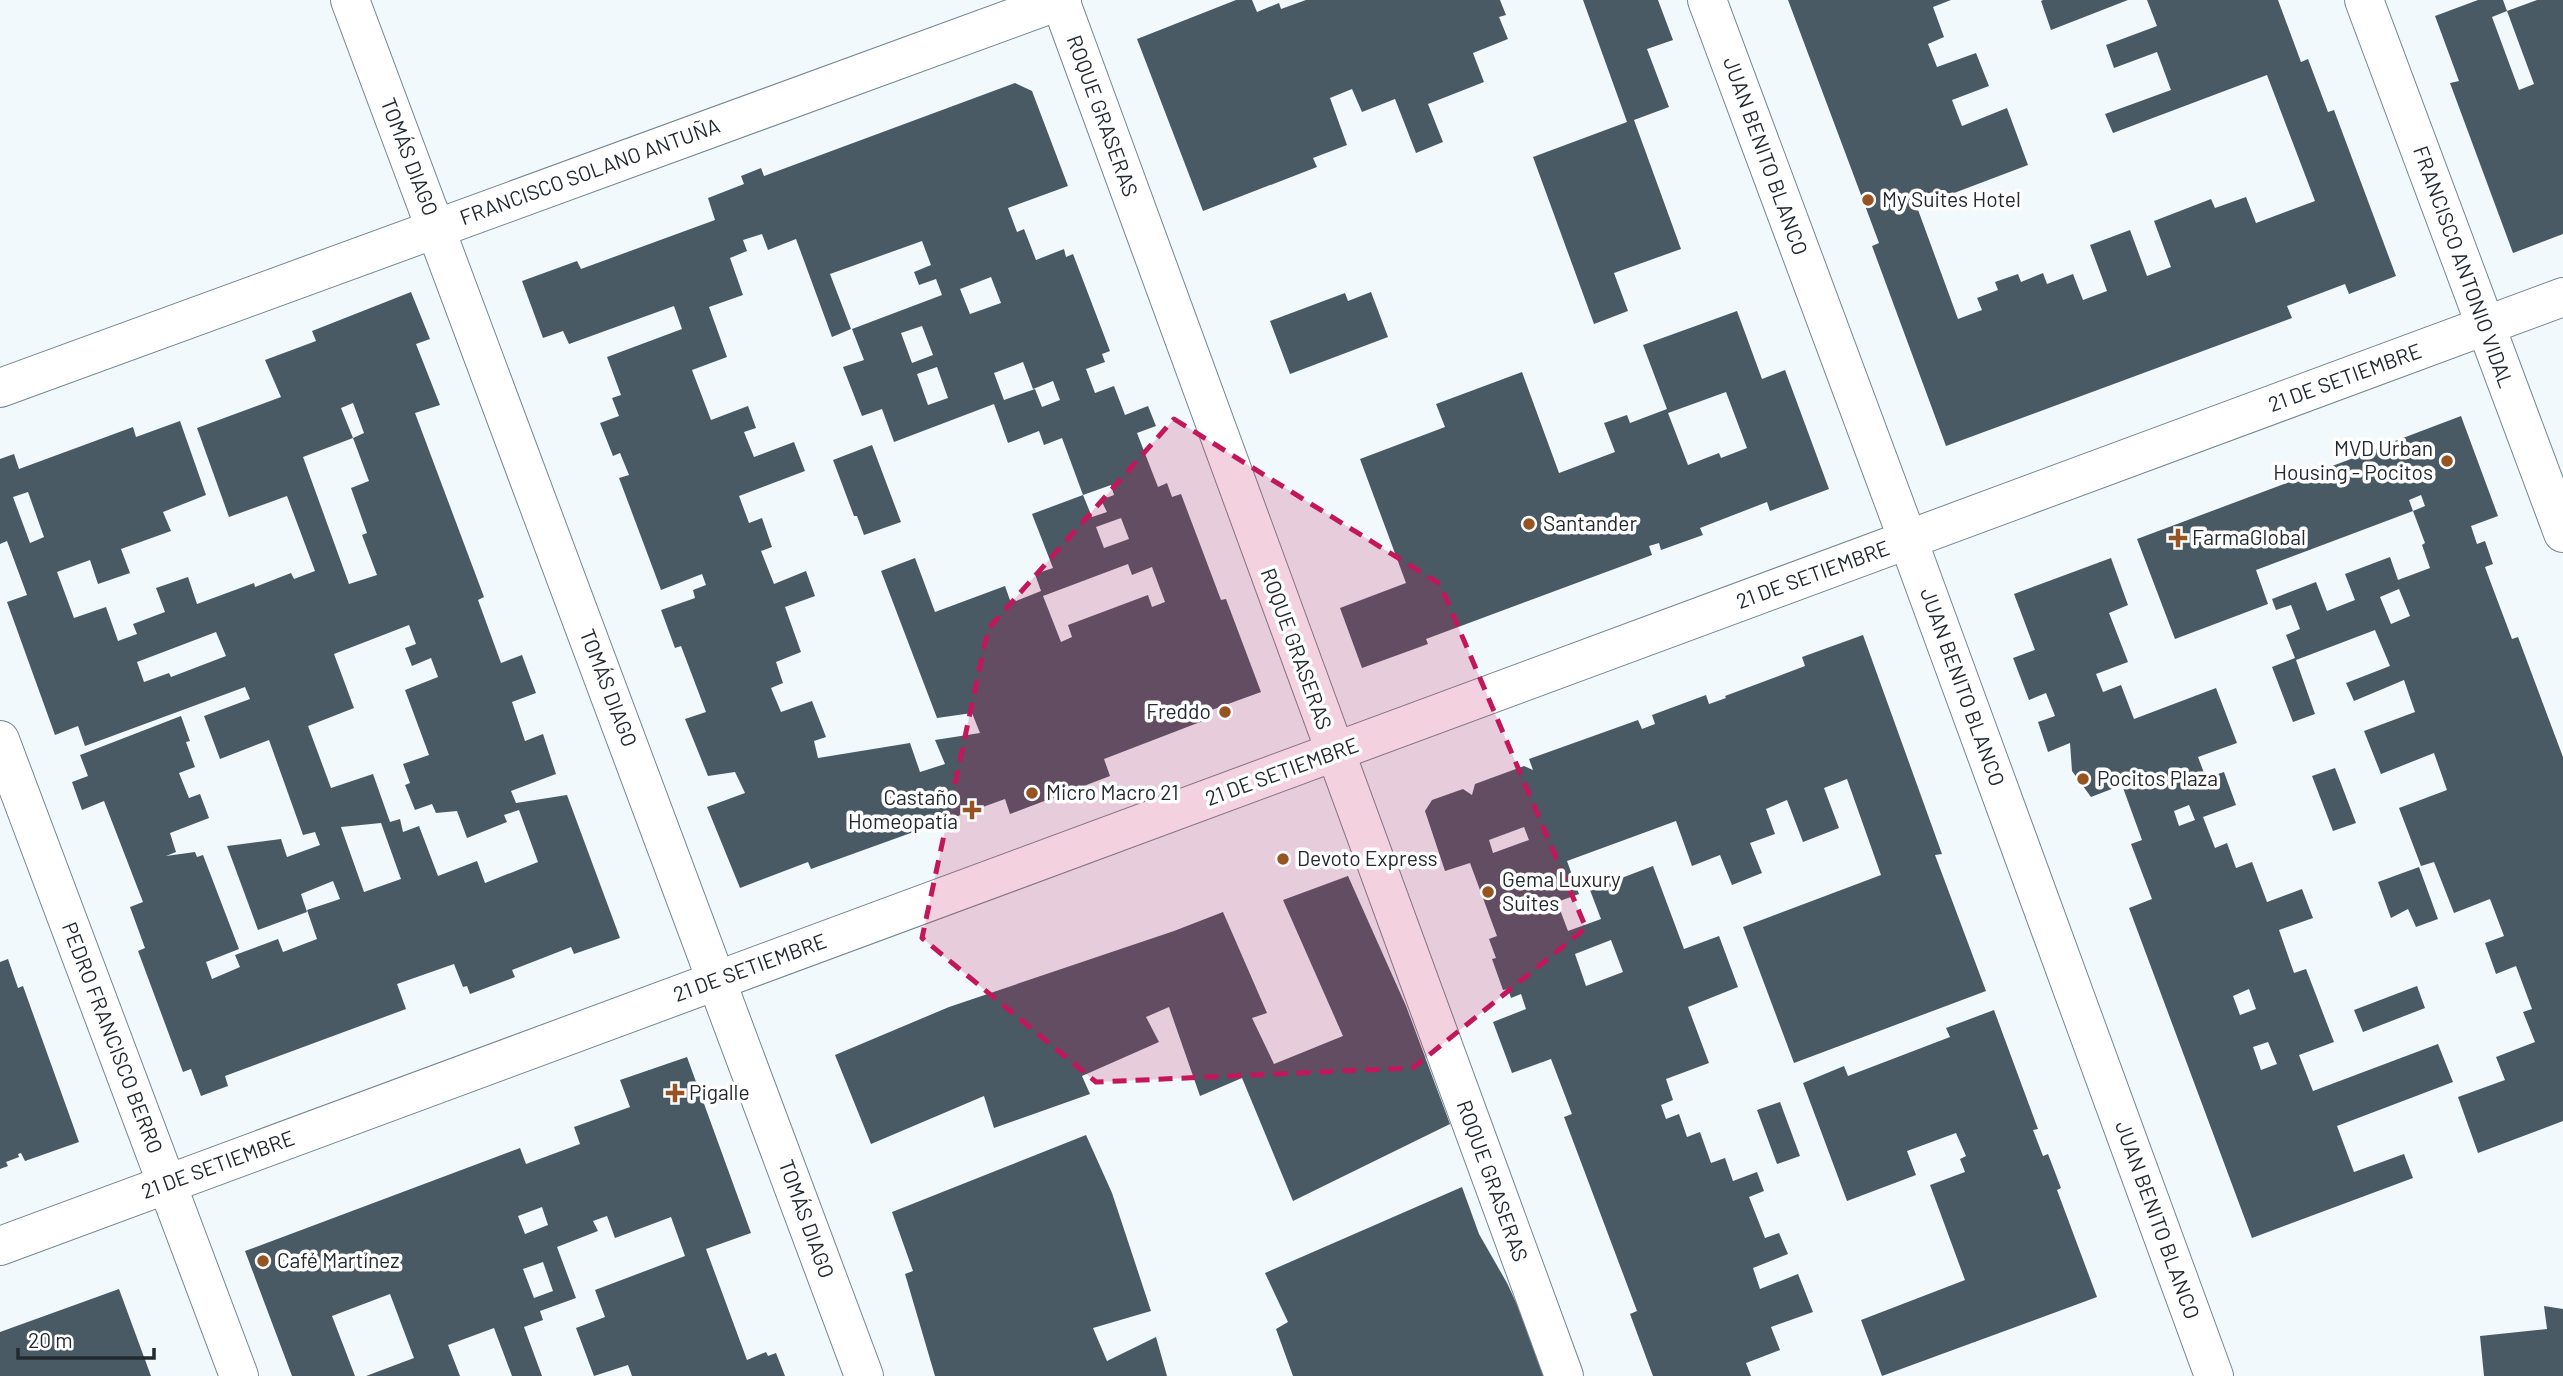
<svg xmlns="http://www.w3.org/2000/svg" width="2563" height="1376" viewBox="0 0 2563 1376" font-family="Barlow,sans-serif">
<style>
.building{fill:#4a5a64;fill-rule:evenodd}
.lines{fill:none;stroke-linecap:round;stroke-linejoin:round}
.street-casing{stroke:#768792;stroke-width:40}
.secondary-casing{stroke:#768792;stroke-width:40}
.street{stroke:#fff;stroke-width:38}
.secondary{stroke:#fff;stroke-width:38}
.marked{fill:#c2185b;fill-opacity:0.2;stroke:#c2185b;stroke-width:5;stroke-dasharray:14 9;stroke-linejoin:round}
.poi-dot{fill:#955421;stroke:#fff;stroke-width:2.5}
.labels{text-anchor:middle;stroke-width:7;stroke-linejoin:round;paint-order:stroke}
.street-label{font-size:21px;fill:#232a2f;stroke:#fff}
.poi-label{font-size:21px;fill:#232a2f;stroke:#fff;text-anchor:start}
</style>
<rect width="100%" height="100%" fill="#f1f9fd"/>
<!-- building -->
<g class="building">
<polygon points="1236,0 1252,0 1257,12 1279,3 1281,9 1306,0 1500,0 1506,15 1499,17 1508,39 1473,53 1484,82 1428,104 1443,142 1416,153 1395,99 1362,112 1352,89 1330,98 1347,145 1313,158 1317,167 1203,211 1137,39"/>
<polygon points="1583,0 1658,0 1673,40 1647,49 1669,107 1634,120 1681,249 1614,273 1628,311 1594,324 1533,157 1627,122"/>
<polygon points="1788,0 1951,0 1933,7 1944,37 1928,44 1937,67 1976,53 1989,86 1952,100 1962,126 2007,108 2028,165 1917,207 1958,319 1982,310 1977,298 1998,290 1995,282 2018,274 2021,282 2043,273 2047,284 2073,274 2083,300 2107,291 2090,245 2130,230 2147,276 2171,267 2154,221 2211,199 2215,208 2246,197 2256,223 2315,201 2267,75 2113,133 2105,114 2171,90 2157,52 2114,68 2106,45 2157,26 2147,0 2278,0 2301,62 2308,59 2328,112 2334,110 2396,276 2349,294 2345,284 2287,306 2292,318 1946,446 1872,246 1879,243"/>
<polygon points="2043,0 2128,0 2051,30 2041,1"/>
<polygon points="2478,0 2503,0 2507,11 2492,17 2519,90 2534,84 2507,11 2537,0 2563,0 2563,234 2513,253 2450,83 2459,81 2435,16"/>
<path d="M1015,83L1032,91L1068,186L1008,208L1017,232L1024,229L1036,260L1064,249L1066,257L1073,254L1110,351L1102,354L1105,362L1086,369L1095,393L1114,386L1125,415L1148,406L1156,426L1137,433L1158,487L1167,483L1172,497L1181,494L1221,600L1226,599L1261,692L1206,712L1208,719L1104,759L1110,776L1010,814L1005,799L811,869L808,862L740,888L707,807L745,793L735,772L708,776L685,719L706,712L681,646L675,648L661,610L695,598L693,590L706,585L702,574L661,590L619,478L629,475L620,453L613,456L600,423L619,416L612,398L621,395L607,357L682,329L674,306L569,344L563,331L543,338L522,281L577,261L581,269L715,220L708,198L744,184L741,176L761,168L764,176ZM762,234L768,250L796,239L832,337L851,329L830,274L922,241L931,265L914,272L919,285L936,279L942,295L852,329L864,360L843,367L862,416L882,409L894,442L994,404L1008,443L1039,431L1044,445L1062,438L1083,495L1111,485L1114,495L1101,500L1107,512L1092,517L1083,495L1032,514L1053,568L1035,574L1041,591L1011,603L1005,586L935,612L915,558L881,571L937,718L972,713L980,733L935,740L945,764L920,772L910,743L818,758L814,741L826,737L812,701L781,712L771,688L783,683L776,662L801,652L785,607L815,596L806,571L774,584L761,551L772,547L762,518L749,523L739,496L805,471L794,442L754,457L744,432L756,428L748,406L711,420L692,370L727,357L709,307L743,295L730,258L747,251L743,240ZM991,277L1001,303L970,314L960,289ZM922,326L933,355L912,363L901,333ZM1023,362L1033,389L1053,381L1060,400L1042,407L1035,389L1004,400L994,373ZM937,367L948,398L928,405L917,374ZM1121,518L1129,539L1104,548L1096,527ZM1128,564L1132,575L1152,567L1165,602L1152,607L1148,595L1068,625L1072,637L1061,642L1043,596Z"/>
<path d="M411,292L430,339L416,344L440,405L415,413L484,597L478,600L501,663L522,655L536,693L512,702L525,741L543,734L556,774L511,791L516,803L567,795L620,938L574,954L571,947L512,970L515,977L470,994L467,986L463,987L454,964L397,984L406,1009L225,1076L228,1086L201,1096L191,1069L183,1072L138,951L145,948L130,907L143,902L104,801L82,810L72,782L88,776L80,755L181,716L190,741L186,742L195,767L179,773L189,798L200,794L209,818L170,833L176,852L166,856L195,852L197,857L203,855L239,949L206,962L212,979L240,967L235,955L278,939L283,952L317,939L307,910L340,899L333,881L301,894L307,912L258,930L227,846L281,839L287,857L320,845L315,832L303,835L269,740L220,759L204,716L250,699L245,687L85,746L78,726L55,735L7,602L27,595L7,541L0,544V459L14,454L19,469L133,427L136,437L180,421L206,495L163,512L171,531L121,549L130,573L98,584L90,560L57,572L74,618L106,607L118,641L137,634L133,624L165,612L156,588L188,577L197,604L254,583L255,587L291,573L294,579L315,571L287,496L229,517L197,428L281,397L265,360L316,341L312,331ZM353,403L364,433L353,438L369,481L351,488L367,533L362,535L377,575L349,584L303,457L353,438L341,408ZM28,492L44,537L30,543L13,497ZM409,625L416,644L405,648L412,666L431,658L438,677L405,690L429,755L403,764L410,783L405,785L415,810L432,804L436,813L457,811L467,838L507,822L504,815L519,810L538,862L485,883L477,861L438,876L419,826L403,832L400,819L390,822L373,774L331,788L308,726L354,708L334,654ZM216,632L226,656L171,677L169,673L144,682L137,662ZM381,823L401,879L364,892L341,827Z"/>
<polygon points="1371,292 1388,337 1290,374 1270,321 1345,293 1348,301"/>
<path d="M1737,311L1762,379L1785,370L1829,489L1770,511L1767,502L1700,528L1703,535L1661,550L1659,543L1649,546L1652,555L1426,639L1428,644L1362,668L1340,608L1406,583L1360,459L1445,427L1436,404L1522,372L1559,473L1615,452L1604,423L1627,415L1630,423L1667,409L1643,345ZM1726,392L1747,448L1721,458L1719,453L1688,465L1668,413Z"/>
<path d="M2461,416L2498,516L2471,526L2477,544L2485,541L2493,564L2485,567L2492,586L2512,639L2518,637L2563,757V1121L2478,1153L2458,1097L2505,1080L2496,1057L2535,1042L2523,1012L2532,1009L2516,966L2496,974L2485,943L2504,936L2490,899L2454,913L2434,862L2421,866L2399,808L2447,790L2434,753L2381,774L2364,731L2415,712L2404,680L2354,701L2346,683L2390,666L2375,630L2296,660L2315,714L2293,722L2272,667L2295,658L2286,635L2300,629L2291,605L2276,610L2272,599L2316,582L2327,611L2355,600L2345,574L2390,557L2398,580L2430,568L2422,545L2425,543L2413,511L2256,570L2268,604L2175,639L2137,539L2383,447L2386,455L2398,450L2395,441ZM2421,495L2425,506L2413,511L2409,500ZM2399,589L2410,616L2391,624L2380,597Z"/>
<polygon points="872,445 901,522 864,535 857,516 854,516 833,460"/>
<path d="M2111,558L2128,605L2109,613L2128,662L2096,674L2103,692L2121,685L2134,719L2216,688L2237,743L2198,757L2206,778L2224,772L2236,805L2203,817L2215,848L2227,843L2236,868L2252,862L2267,902L2302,889L2313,918L2279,930L2294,973L2306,969L2334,1042L2299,1055L2313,1091L2438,1044L2453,1082L2337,1126L2354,1172L2404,1154L2413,1178L2252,1238L2129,908L2152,899L2131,844L2142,840L2122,785L2091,797L2072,771L2070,743L2048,752L2038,722L2055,716L2046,693L2029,700L2013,658L2035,650L2014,594ZM2189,805L2195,820L2179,826L2174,811ZM2249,989L2256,1009L2240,1015L2233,996ZM2268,1042L2277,1064L2261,1070L2253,1047Z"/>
<path d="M1863,635L1942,854L1935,855L1986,991L1794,1063L1743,927L1881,875L1847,779L1824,788L1839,828L1803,842L1787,800L1766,809L1775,834L1750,843L1762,873L1732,885L1720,855L1692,866L1676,821L1567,861L1579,894L1557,902L1568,931L1601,919L1590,890L1653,866L1684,949L1719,936L1738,987L1688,1007L1709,1063L1666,1079L1673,1100L1661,1105L1666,1119L1679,1114L1687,1137L1700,1132L1711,1163L1725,1158L1733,1181L1757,1172L1764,1191L1749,1197L1765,1238L1779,1233L1788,1254L1753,1268L1760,1289L1798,1274L1813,1312L1771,1327L1780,1350L1746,1363L1751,1376H1653L1630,1314L1637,1311L1564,1117L1572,1114L1551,1059L1512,1073L1493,1022L1526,1009L1521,994L1511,998L1508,989L1503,990L1492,959L1496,958L1489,939L1497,936L1470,863L1445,871L1425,811L1432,800L1463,789L1472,795L1475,784L1524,766L1533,770L1529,759L1638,720L1642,729L1655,724L1652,715L1706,695L1709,704L1726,698L1725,696L1805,666L1802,657ZM1524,827L1529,840L1493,853L1489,840ZM1611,940L1623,972L1586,986L1575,954Z"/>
<polygon points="2335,768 2356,823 2333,831 2312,776"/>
<polygon points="2419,867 2438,919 2416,927 2408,909 2391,918 2378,882"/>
<polygon points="1348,876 1406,1006 1450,1124 1293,1201 1242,1078 1200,1096 1169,1007 1146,1017 1159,1042 1082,1076 1090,1094 994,1128 984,1096 871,1144 835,1055 949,1007 1174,931 1223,912 1267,1013 1252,1018 1274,1064 1343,1036 1283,900"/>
<polygon points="8,959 18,988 23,986 79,1142 25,1161 21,1153 18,1154 19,1157 6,1162 8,1166 0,1169 0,962"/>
<polygon points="2417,986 2425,1008 2363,1032 2354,1010"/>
<polygon points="1994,1010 2038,1129 2033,1130 2043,1156 2048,1154 2061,1188 2057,1190 2097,1297 1882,1376 1861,1320 1965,1280 1930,1185 1965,1172 1960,1159 1966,1156 1956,1133 1907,1151 1916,1175 1847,1201 1803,1083 1844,1066 1848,1076 1950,1037 1946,1028"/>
<path d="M687,1057L751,1233L706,1249L747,1360L766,1352L768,1356L776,1353L785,1376H632L628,1365L594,1376L576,1328L605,1317L595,1290L685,1256L671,1217L615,1238L607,1216L593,1221L598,1231L557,1247L576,1298L540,1311L543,1320L524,1327L542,1376H512L494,1328L448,1345L460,1376H366L414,1358L390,1294L332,1316L355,1376H292L245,1251L520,1148L526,1164L580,1144L574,1127L630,1107L620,1080ZM542,1207L548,1225L525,1234L518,1216ZM543,1262L553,1291L534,1298L523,1269Z"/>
<polygon points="1780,1102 1800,1156 1777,1164 1757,1110"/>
<polygon points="1086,1135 1112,1193 1151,1311 1093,1328 1107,1361 1156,1337 1167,1376 935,1376 905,1274 913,1271 892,1212"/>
<polygon points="1462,1187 1479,1234 1507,1283 1550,1376 1293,1376 1276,1329 1288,1322 1265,1273"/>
<polygon points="119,1289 151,1376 0,1376 0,1332"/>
<polygon points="2544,1306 2563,1309 2563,1376 2484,1376 2480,1336 2547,1329"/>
</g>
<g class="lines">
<defs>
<g id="street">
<polyline points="350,0 864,1376"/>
<polyline points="1060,0 1564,1376"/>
<polyline points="1707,0 1908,540 2214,1376"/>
<polyline points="2364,0 2563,533"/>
<polyline points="0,388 1062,0"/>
<polyline points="0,740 239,1376"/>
</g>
<polyline id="secondary" points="0,1246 2563,297"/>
</defs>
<!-- street casing -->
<use href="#street" class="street-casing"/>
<!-- secondary casing -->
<use href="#secondary" class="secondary-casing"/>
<!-- street -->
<use href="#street" class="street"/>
<!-- secondary -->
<use href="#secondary" class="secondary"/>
</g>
<!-- marked area -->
<path class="marked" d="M1174,419L1440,584L1586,928L1413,1068L1096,1082L922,938L988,629Z"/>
<!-- markers -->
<g class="poi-dot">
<circle cx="1868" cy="200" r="7"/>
<circle cx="2447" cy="461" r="7"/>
<circle cx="1529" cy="524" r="7"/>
<path d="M2174.5 527.5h7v7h7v7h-7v7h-7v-7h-7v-7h7z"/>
<circle cx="1225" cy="712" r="7"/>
<circle cx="2083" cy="779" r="7"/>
<circle cx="1032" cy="793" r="7"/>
<path d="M968.5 799.5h7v7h7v7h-7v7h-7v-7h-7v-7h7z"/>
<circle cx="1283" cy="859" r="7"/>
<circle cx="1488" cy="892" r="7"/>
<path d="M671.5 1082.5h7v7h7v7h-7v7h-7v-7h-7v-7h7z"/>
<circle cx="263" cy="1261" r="7"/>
</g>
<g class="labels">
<!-- street labels -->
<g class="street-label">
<text transform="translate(1102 116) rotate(70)" y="7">ROQUE GRASERAS</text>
<text transform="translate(1765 156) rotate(70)" y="7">JUAN BENITO BLANCO</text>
<text transform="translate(409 157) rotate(69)" y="7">TOMÁS DIAGO</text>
<text transform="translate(590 172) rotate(-20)" y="7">FRANCISCO SOLANO ANTUÑA</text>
<text transform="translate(2463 267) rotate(70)" y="7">FRANCISCO ANTONIO VIDAL</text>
<text transform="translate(2345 378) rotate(-20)" y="7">21 DE SETIEMBRE</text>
<text transform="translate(1813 575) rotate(-20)" y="7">21 DE SETIEMBRE</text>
<text transform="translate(1296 649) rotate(70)" y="7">ROQUE GRASERAS</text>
<text transform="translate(1962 687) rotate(70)" y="7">JUAN BENITO BLANCO</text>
<text transform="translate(608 688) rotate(69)" y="7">TOMÁS DIAGO</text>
<text transform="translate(1282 772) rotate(-20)" y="7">21 DE SETIEMBRE</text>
<text transform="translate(750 968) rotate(-20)" y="7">21 DE SETIEMBRE</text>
<text transform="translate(112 1038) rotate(69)" y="7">PEDRO FRANCISCO BERRO</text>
<text transform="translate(218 1165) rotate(-20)" y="7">21 DE SETIEMBRE</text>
<text transform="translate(1492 1181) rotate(70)" y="7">ROQUE GRASERAS</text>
<text transform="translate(806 1219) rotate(70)" y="7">TOMÁS DIAGO</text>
<text transform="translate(2157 1220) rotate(70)" y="7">JUAN BENITO BLANCO</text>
</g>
<!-- poi labels -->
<g class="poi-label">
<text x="1882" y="207">My Suites Hotel</text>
<text x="2433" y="456" text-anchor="end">MVD Urban<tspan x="2433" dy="24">Housing - Pocitos</tspan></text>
<text x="1543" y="531">Santander</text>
<text x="2192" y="545">FarmaGlobal</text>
<text x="1211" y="719" text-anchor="end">Freddo</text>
<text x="2097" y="786">Pocitos Plaza</text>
<text x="1046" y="800">Micro Macro 21</text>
<text x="958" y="805" text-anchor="end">Castaño<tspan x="958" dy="24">Homeopatía</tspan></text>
<text x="1297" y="866">Devoto Express</text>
<text x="1502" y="887">Gema Luxury<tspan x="1502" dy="24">Suites</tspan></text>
<text x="689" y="1100">Pigalle</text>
<text x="277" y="1268">Café Martínez</text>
</g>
</g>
<!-- scale -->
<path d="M18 1348v10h136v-10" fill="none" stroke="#232a2f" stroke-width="3.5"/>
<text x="28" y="1348" font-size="21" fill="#232a2f" stroke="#ffffff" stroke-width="5" paint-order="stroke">20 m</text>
</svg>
